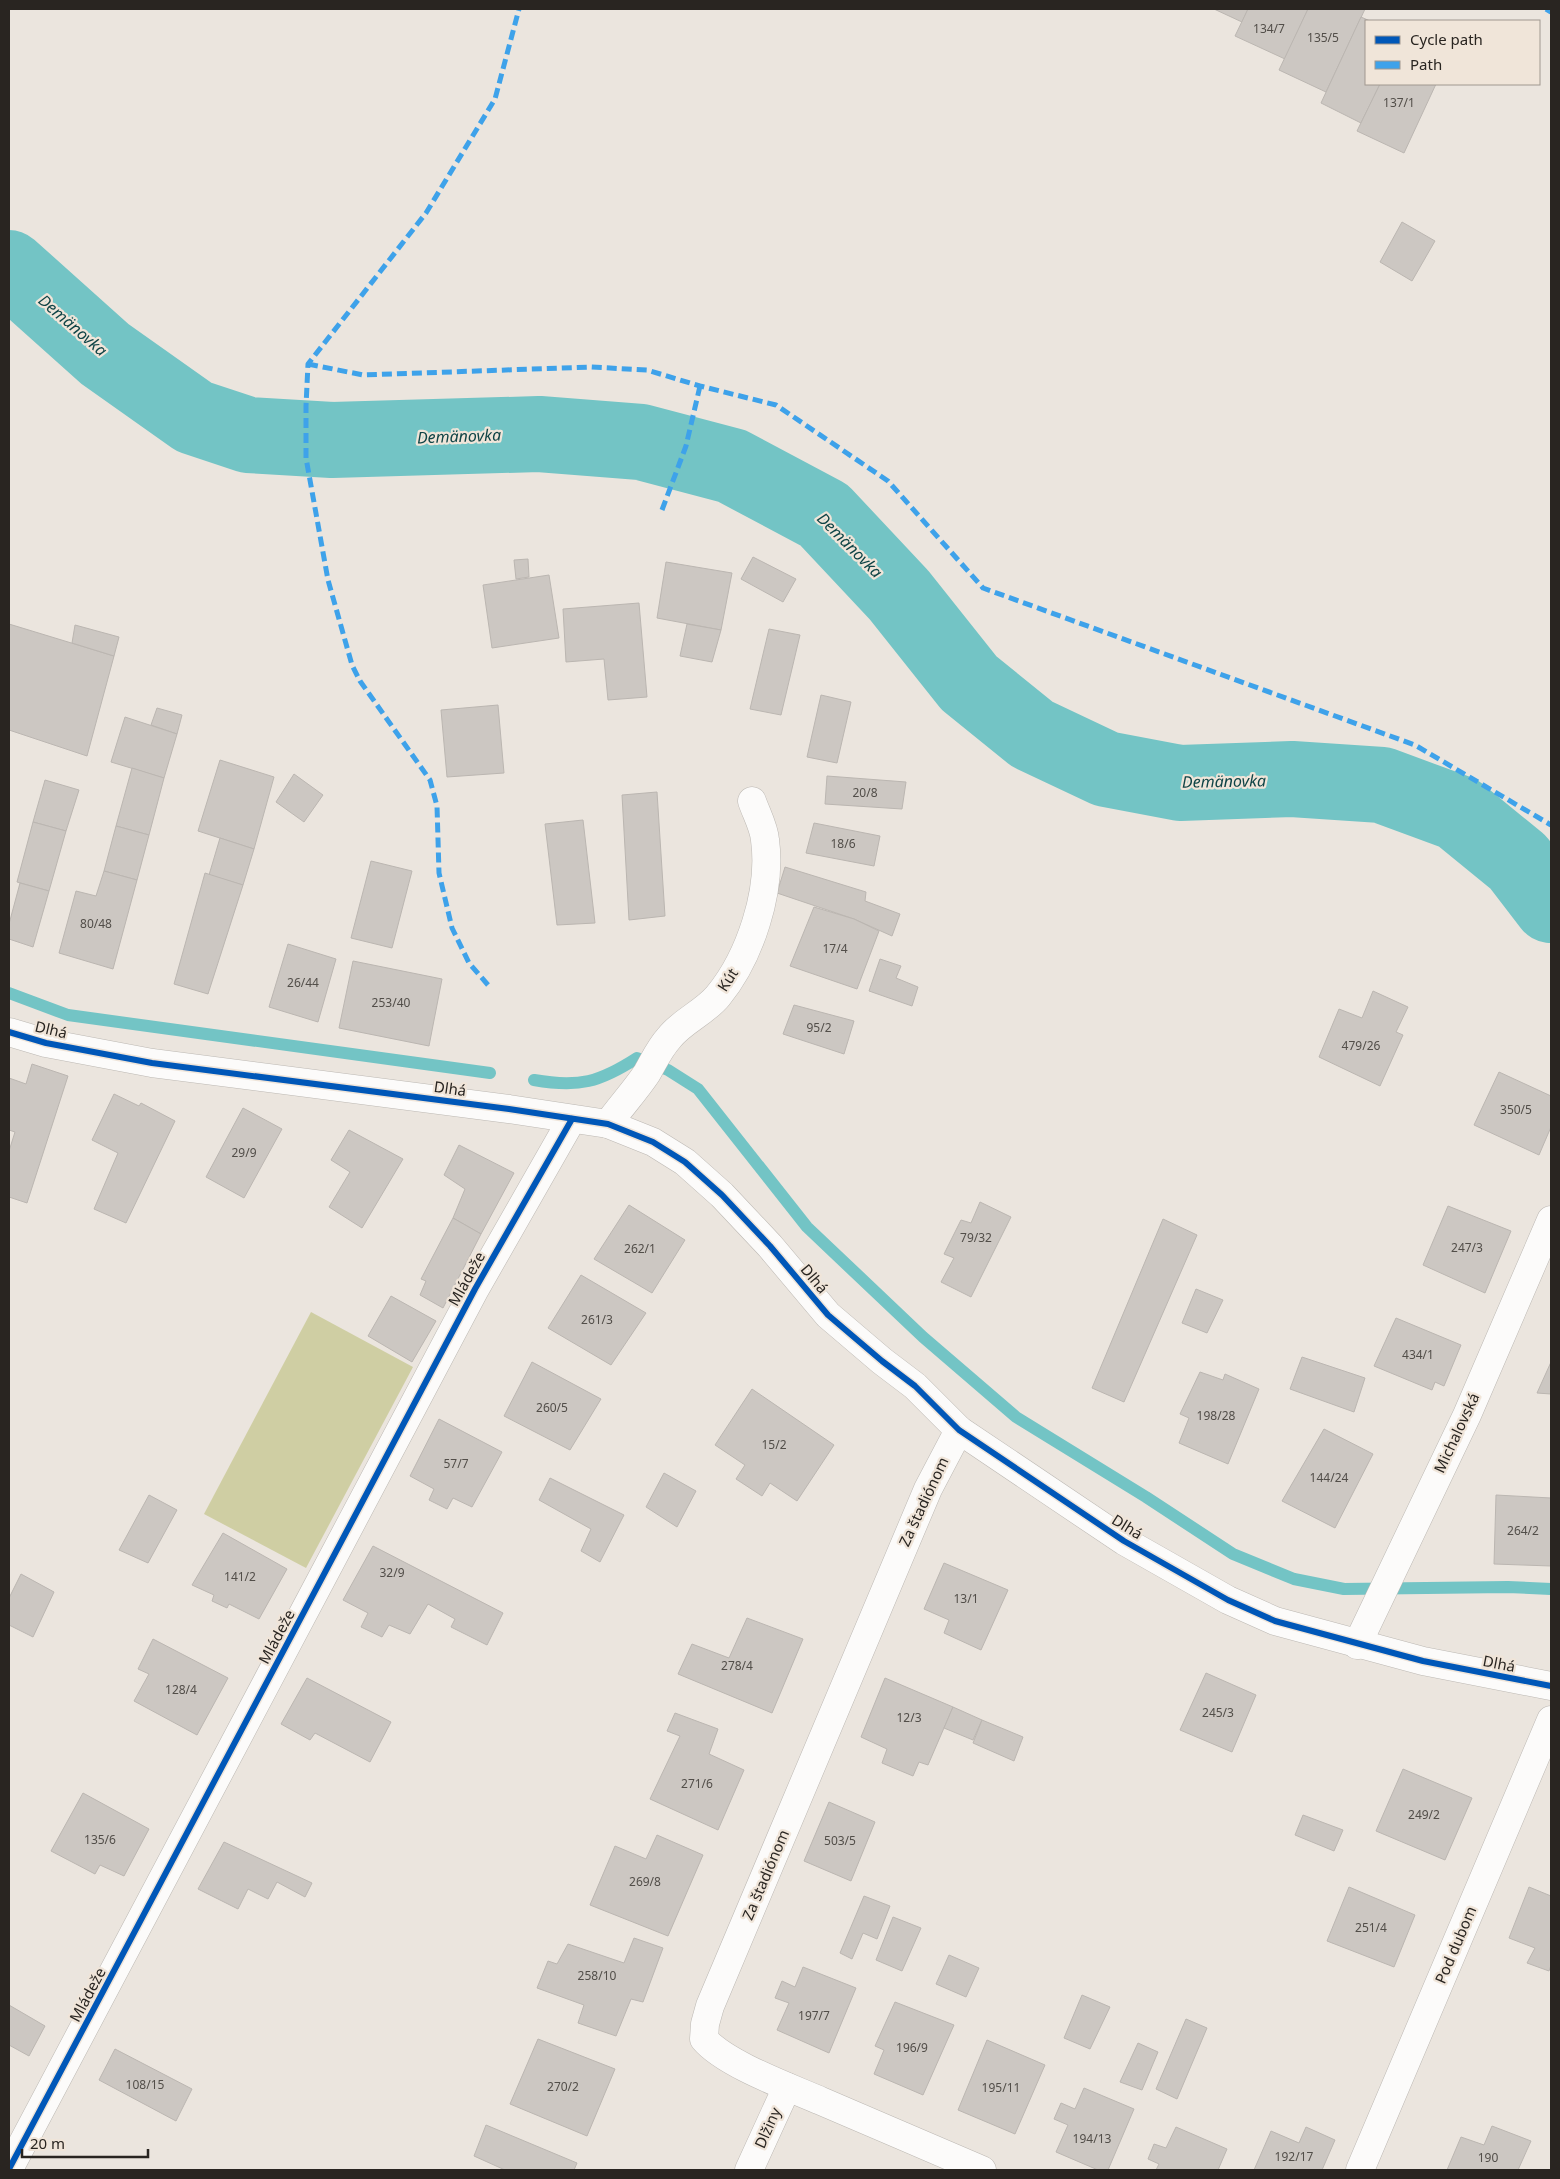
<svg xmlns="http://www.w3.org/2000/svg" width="1560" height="2179" viewBox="0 0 1560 2179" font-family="'Noto Sans',sans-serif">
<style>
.green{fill:#cfcea3}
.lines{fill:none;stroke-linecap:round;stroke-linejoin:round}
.stream{stroke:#73c4c5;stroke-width:12}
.river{stroke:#73c4c5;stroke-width:76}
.building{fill:#ccc7c2;stroke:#bbb6b1}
.street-casing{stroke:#bcb8b3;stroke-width:29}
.street{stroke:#fcfbfa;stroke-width:28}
.quiet{stroke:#3ea2ea;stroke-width:5;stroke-dasharray:10 5;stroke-linecap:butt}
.cycleway-casing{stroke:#f0e5d9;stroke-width:9}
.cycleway{stroke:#0057b8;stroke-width:6}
.labels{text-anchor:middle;stroke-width:4.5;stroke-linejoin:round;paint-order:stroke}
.number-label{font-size:12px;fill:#524e49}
.street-label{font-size:15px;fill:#292521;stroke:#f0e5d9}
.water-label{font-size:16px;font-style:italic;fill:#0f4446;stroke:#f0e5d9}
</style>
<rect width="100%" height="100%" fill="#ebe5de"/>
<!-- green -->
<polygon class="green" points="311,1312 413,1367 306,1568 204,1514"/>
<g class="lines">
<!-- stream -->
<g class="stream">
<polyline points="9,993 68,1015 490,1073"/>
<path d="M534,1080C579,1088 600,1082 637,1058L668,1070L698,1089L807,1227L923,1337L1016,1417L1146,1497L1233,1554L1294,1579L1344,1589L1508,1587L1551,1589"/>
</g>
<!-- river -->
<polyline class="river" points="9,268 105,354 194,417 248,435 332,440 539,434 641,442 732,466 824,515 899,595 969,683 1032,734 1106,769 1180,783 1292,779 1382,785 1458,813 1518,862 1551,905"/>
</g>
<!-- building -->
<g class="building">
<polygon points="1214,9 1248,9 1242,22"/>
<polygon points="1248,9 1308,9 1285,59 1235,36"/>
<polygon points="1308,9 1365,9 1326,92 1279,70"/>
<polygon points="1361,17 1370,21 1366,21 1366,84 1380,84 1361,123 1321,103"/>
<polygon points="1380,84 1436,84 1404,153 1357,131"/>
<polygon points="1402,222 1435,241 1412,281 1380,262"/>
<polygon points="753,557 796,579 783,602 741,579"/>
<polygon points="528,559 529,577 516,579 514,560"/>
<polygon points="666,562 732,573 721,630 657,618"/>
<polygon points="549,575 559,638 492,648 483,585"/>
<polygon points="639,603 647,697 608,700 604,659 566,662 563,609"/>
<polygon points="9,624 114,656 87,756 9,730"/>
<polygon points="687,624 721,630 712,662 680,656"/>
<polygon points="75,625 119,637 114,656 72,643"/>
<polygon points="769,629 800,635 781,715 750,709"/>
<polygon points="821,695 851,702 837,763 807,757"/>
<polygon points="498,705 504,773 447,777 441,710"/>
<polygon points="157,708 182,715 177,734 151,725"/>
<polygon points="125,717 177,734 164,778 111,762"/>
<polygon points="220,760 274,777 254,849 198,831"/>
<polygon points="132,768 164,778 149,835 116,826"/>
<polygon points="294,774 323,795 304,822 276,802"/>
<polygon points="827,776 906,782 902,809 825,804"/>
<polygon points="45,780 79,790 66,831 33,822"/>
<polygon points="657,792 665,916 629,920 622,795"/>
<polygon points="583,820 595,923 557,925 545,824"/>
<polygon points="33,822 66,831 49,891 17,882"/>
<polygon points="814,823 880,836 874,866 806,853"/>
<polygon points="116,826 149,835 137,880 104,871"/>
<polygon points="220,838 254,849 243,885 209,875"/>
<polygon points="371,861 412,871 392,948 351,938"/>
<polygon points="785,867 866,892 865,901 900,914 892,936 854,919 777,893"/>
<polygon points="104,871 137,880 113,969 59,953 76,891 96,896"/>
<polygon points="205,873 243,885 208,994 174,984"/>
<polygon points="20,883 49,891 33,947 9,939 9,924"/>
<polygon points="814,907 854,919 879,931 857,989 790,966"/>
<polygon points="288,944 336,959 318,1022 269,1007"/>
<polygon points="880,959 901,966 896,978 918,987 912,1006 869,991"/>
<polygon points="353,961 442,979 429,1046 339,1028"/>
<polygon points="1373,991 1408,1007 1396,1032 1403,1035 1380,1086 1319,1057 1339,1009 1362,1018"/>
<polygon points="794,1005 854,1021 844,1054 783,1034"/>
<polygon points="32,1064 68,1076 27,1203 9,1197 9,1151 15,1132 9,1130 9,1078 26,1084"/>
<polygon points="1499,1072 1551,1096 1551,1127 1539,1155 1474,1125"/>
<polygon points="114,1094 139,1106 141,1103 175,1121 126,1223 94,1209 118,1153 92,1140"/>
<polygon points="243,1108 282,1129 244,1198 206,1177"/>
<polygon points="349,1130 403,1159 362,1228 329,1207 350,1172 331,1160"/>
<polygon points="459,1145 514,1173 481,1234 453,1218 465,1189 444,1175"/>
<polygon points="980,1202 1011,1217 971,1297 941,1282 954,1258 944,1254 961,1220 971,1223"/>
<polygon points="629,1205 685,1240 652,1293 594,1259"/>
<polygon points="1448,1206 1511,1231 1485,1293 1423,1265"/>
<polygon points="453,1218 481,1234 443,1308 420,1295 426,1281 421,1279"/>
<polygon points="1163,1219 1197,1235 1124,1402 1092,1388"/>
<polygon points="581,1275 646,1313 611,1365 548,1328"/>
<polygon points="1196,1289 1223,1300 1207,1333 1182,1323"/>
<polygon points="391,1296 436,1321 412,1362 368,1336"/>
<polygon points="1396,1318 1461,1345 1444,1386 1435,1382 1432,1390 1374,1366"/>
<polygon points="1302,1357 1365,1378 1354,1412 1290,1389"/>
<polygon points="532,1362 601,1399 570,1450 504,1416"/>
<polygon points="1551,1362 1551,1394 1537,1393"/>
<polygon points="1200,1372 1223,1380 1225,1374 1259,1389 1228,1464 1179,1443 1189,1418 1180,1414"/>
<polygon points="752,1389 834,1445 797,1501 770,1483 762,1496 736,1479 745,1465 715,1445"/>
<polygon points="439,1419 502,1452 472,1507 453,1498 447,1509 429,1500 434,1489 410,1476"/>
<polygon points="1324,1429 1373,1454 1335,1528 1282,1501"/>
<polygon points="664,1473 696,1491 677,1527 646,1507"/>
<polygon points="550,1478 624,1515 600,1562 581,1551 591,1529 539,1500"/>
<polygon points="149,1495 177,1510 148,1563 119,1550"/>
<polygon points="1496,1495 1551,1498 1551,1566 1494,1564"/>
<polygon points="223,1533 287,1569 259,1619 229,1604 227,1608 212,1601 214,1595 192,1585"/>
<polygon points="373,1546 503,1613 487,1645 451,1627 455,1619 428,1604 410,1634 389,1625 382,1637 361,1627 368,1613 343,1600"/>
<polygon points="944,1563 1008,1590 981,1650 944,1633 949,1620 924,1609"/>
<polygon points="21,1574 54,1592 33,1637 9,1625 9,1598"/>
<polygon points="747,1618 803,1639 772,1713 678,1674 692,1644 729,1658"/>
<polygon points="153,1639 228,1678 197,1735 134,1701 149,1674 138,1669"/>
<polygon points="1206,1673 1256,1695 1232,1752 1180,1730"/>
<polygon points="307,1678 391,1722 370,1762 315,1733 310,1740 281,1724"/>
<polygon points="885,1678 953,1707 928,1765 919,1762 913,1776 882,1763 887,1749 861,1737"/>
<polygon points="953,1707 982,1720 973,1740 944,1728"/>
<polygon points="675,1713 718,1729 709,1754 744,1770 718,1830 650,1799 680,1736 667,1731"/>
<polygon points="982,1720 1023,1737 1014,1761 973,1743"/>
<polygon points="1403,1769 1472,1798 1445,1860 1376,1831"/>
<polygon points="83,1793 149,1829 124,1876 100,1865 95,1874 51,1851"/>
<polygon points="829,1802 875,1822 851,1881 804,1861"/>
<polygon points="1303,1815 1343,1830 1334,1851 1295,1835"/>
<polygon points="657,1835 703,1855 668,1936 590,1905 615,1846 646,1859"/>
<polygon points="224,1842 312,1883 305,1897 277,1882 268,1899 248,1889 238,1909 198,1889"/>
<polygon points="1349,1887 1415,1915 1394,1967 1327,1941"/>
<polygon points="1529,1887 1551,1896 1551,1965 1549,1971 1527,1963 1535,1948 1509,1938"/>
<polygon points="864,1896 890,1906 877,1939 863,1933 852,1959 840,1953"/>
<polygon points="893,1917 921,1928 902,1971 876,1960"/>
<polygon points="634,1938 663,1948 643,2002 631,1999 616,2036 578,2023 584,2005 537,1988 548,1961 557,1964 568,1944 624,1963"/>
<polygon points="949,1955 979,1968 966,1997 936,1984"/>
<polygon points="803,1967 856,1988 829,2053 777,2030 789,2003 775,1998 782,1981 795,1987"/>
<polygon points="1082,1995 1110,2007 1090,2049 1064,2038"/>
<polygon points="895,2002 954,2025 923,2095 874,2074 884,2050 875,2046"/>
<polygon points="9,2005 45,2026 29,2056 9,2045"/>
<polygon points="1186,2019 1207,2028 1177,2099 1156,2089"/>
<polygon points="538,2039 615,2069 587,2136 510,2104"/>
<polygon points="987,2040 1045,2065 1015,2134 958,2110"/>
<polygon points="1138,2043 1158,2052 1142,2090 1120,2082"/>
<polygon points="115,2049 192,2089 176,2121 99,2080"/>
<polygon points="1084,2088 1134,2109 1108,2170 1098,2170 1056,2152 1068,2125 1054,2119 1061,2103 1075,2109"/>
<polygon points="486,2125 577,2163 574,2170 505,2170 474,2156"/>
<polygon points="1492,2126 1531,2141 1518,2170 1447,2170 1461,2137 1484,2145"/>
<polygon points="1176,2127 1227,2149 1218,2170 1156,2170 1159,2164 1148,2159 1154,2144 1166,2148"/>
<polygon points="1306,2127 1335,2140 1322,2170 1254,2170 1271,2131 1299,2143"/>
</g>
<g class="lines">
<defs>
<g id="street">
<polyline points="9,1032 46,1043 152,1063 509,1109 608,1124 653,1142 685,1162 722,1195 770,1246 828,1315 882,1361 915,1386 959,1430 1124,1541 1228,1600 1275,1621 1423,1661 1551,1686"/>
<path d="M608,1124C620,1107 635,1091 647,1073C654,1061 659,1049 669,1038C682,1021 704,1013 718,996C750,957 772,891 765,840C764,827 756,813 752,801"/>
<path d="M959,1430L928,1489L710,2006L705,2024L704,2039C725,2064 789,2087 821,2101C875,2124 928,2147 982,2170"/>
<polyline points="1357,1645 1467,1415 1551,1220"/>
<polyline points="9,2169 475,1289 572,1119"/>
<polyline points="749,2170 787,2087"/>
<polyline points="1360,2170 1551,1720"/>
</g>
</defs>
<!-- street casing -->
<use href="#street" class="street-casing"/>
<!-- street -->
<use href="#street" class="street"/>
<!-- quiet -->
<g class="quiet">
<polyline points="1546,9 1551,12"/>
<polyline points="308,364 363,375 591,367 647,370 700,386 776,405 888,481 983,588 1415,745 1551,825"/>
<polyline points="662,510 686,446 700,386"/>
<polyline points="488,985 469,963 452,928 439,873 437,806 430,780 360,681 352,665 328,580 306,458 306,406 308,364 426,213 495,99 519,9"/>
</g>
<defs>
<g id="cycleway">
<polyline points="9,1032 46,1043 152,1063 509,1109 608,1124 653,1142 685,1162 722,1195 770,1246 828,1315 882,1361 915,1386 959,1430 1124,1541 1228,1600 1275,1621 1423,1661 1551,1686"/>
<polyline points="9,2169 475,1289 572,1119"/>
</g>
</defs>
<!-- cycleway casing -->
<use href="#cycleway" class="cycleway-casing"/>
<!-- cycleway -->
<use href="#cycleway" class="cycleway"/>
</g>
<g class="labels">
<!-- number labels -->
<g class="number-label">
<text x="1269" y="33">134/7</text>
<text x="1323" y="42">135/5</text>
<text x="1399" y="107">137/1</text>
<text x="865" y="797">20/8</text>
<text x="843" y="848">18/6</text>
<text x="96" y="928">80/48</text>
<text x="835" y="953">17/4</text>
<text x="303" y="987">26/44</text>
<text x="391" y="1007">253/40</text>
<text x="819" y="1032">95/2</text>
<text x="1361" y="1050">479/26</text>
<text x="1516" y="1114">350/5</text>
<text x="244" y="1157">29/9</text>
<text x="976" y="1242">79/32</text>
<text x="1467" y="1252">247/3</text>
<text x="640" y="1253">262/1</text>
<text x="597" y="1324">261/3</text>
<text x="1418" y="1359">434/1</text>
<text x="552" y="1412">260/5</text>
<text x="1216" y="1420">198/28</text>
<text x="774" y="1449">15/2</text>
<text x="456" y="1468">57/7</text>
<text x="1329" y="1482">144/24</text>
<text x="1523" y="1535">264/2</text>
<text x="392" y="1577">32/9</text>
<text x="240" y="1581">141/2</text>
<text x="966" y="1603">13/1</text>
<text x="737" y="1670">278/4</text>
<text x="181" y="1694">128/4</text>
<text x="1218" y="1717">245/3</text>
<text x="909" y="1722">12/3</text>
<text x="697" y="1788">271/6</text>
<text x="1424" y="1819">249/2</text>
<text x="100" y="1844">135/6</text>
<text x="840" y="1845">503/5</text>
<text x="645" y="1886">269/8</text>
<text x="1371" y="1932">251/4</text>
<text x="597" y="1980">258/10</text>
<text x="814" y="2020">197/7</text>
<text x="912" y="2052">196/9</text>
<text x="145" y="2089">108/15</text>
<text x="563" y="2091">270/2</text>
<text x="1001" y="2092">195/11</text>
<text x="1092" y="2143">194/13</text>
<text x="1294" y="2161">192/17</text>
<text x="1488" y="2162">190</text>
</g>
<!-- street labels -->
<g class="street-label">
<text transform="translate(728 980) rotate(-57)" y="5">Kút</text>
<text transform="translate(51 1030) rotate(13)" y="5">Dlhá</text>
<text transform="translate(450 1089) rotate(8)" y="5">Dlhá</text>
<text transform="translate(467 1279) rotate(-61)" y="5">Mládeže</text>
<text transform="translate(814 1279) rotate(50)" y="5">Dlhá</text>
<text transform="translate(1457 1433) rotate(-65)" y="5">Michalovská</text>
<text transform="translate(924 1502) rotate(-65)" y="5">Za štadiónom</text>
<text transform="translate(1127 1527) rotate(32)" y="5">Dlhá</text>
<text transform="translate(277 1637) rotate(-62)" y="5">Mládeže</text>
<text transform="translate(1499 1664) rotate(11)" y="5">Dlhá</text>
<text transform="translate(766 1875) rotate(-67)" y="5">Za štadiónom</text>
<text transform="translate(1456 1945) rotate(-67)" y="5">Pod dubom</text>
<text transform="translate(88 1995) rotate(-62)" y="5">Mládeže</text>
<text transform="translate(768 2128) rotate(-66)" y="5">Dlžiny</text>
</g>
<!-- water labels -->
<g class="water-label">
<text transform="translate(73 325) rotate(41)" y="6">Demänovka</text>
<text transform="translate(459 436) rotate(-2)" y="6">Demänovka</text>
<text transform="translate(850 545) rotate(45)" y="6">Demänovka</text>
<text transform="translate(1224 781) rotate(-1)" y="6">Demänovka</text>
</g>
</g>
<!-- border -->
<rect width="1560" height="2179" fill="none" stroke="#292521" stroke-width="20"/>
<!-- legend -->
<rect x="1365" y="20" width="175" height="65" fill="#f0e5d9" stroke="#a0988f"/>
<rect x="1375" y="36" width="25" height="8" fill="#0057b8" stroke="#a0988f"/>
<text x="1410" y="45" font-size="15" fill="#292521">Cycle path</text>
<rect x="1375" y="61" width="25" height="8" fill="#3ea2ea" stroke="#a0988f"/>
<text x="1410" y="70" font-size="15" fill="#292521">Path</text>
<!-- scale -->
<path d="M22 2149v8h126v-8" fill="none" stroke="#292521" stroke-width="2.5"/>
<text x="30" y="2149" font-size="15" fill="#292521" stroke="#f0e5d9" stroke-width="4" paint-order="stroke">20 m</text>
</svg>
